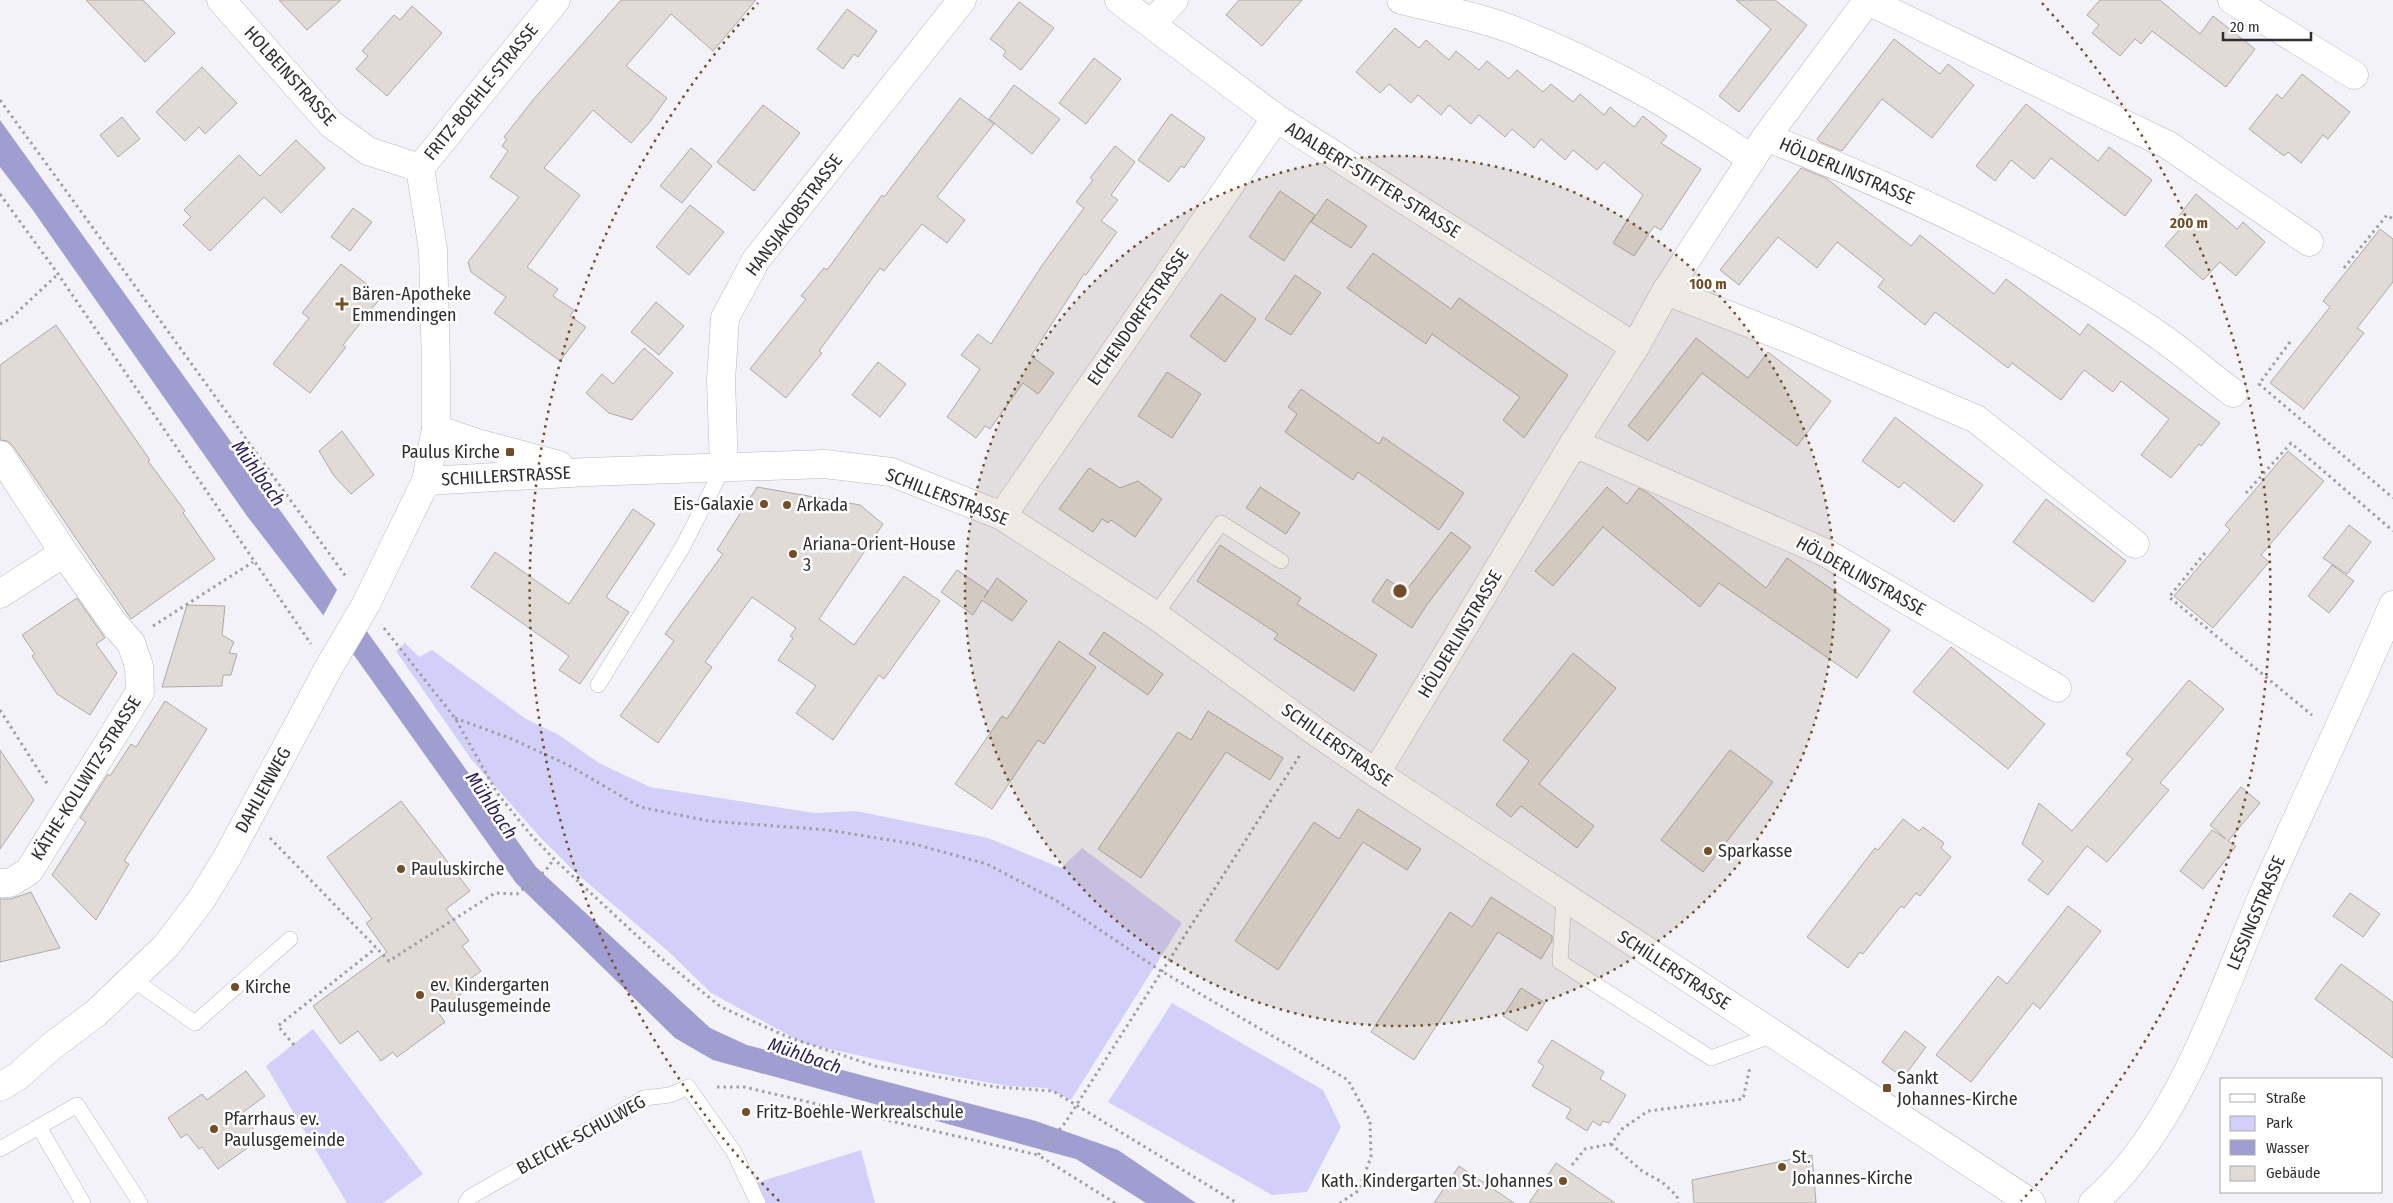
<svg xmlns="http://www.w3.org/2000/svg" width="2393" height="1203" viewBox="0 0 2393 1203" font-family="'Fira Sans Condensed',sans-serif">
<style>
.green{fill:#d2d0f9}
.water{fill:#a09ed1}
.pier{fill:#f2f2f8}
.building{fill:#e0dbd6;stroke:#afaaa6}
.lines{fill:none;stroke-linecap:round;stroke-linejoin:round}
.lane-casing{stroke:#bababf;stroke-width:16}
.street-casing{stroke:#bababf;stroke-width:29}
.path{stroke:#9f9fa4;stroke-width:3;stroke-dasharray:2.5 4;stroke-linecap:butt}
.lane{stroke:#fff;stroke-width:15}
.street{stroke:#fff;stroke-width:28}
.ring{fill:none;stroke:#714e27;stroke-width:2.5;stroke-dasharray:2.5 5}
.poi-dot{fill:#714e27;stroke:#fff;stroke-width:2}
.labels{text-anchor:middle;stroke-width:5;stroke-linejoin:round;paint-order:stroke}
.street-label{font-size:18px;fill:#2e2e31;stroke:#fff}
.poi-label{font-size:18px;fill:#2e2e31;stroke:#fff;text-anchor:start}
.water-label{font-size:19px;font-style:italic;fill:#291e5a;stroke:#fff}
.centre{fill:#714e27;stroke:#fff;stroke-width:2.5}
.ring-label{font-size:15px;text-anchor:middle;font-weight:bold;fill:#714e27;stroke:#fff;stroke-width:5;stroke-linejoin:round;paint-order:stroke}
</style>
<rect width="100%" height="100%" fill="#f2f2f8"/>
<!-- green -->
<g class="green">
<polygon points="405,643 419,657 432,650 526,719 559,735 599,763 650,787 814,813 856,811 988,838 1061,868 1082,848 1182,923 1071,1100 1046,1088 1007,1086 937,1073 803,1043 711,993 670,953 576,873 539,836 471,759 396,651"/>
<polygon points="1172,1003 1323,1090 1341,1127 1307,1192 1272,1195 1108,1102"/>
<polygon points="313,1029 423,1174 383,1203 347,1203 266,1066"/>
<polygon points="861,1150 875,1203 759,1203 756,1183"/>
</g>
<!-- water -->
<polygon class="water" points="0,120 536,867 710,1028 747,1045 1036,1121 1118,1150 1196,1203 1146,1203 1076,1159 713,1060 675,1038 516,883 356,658 247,516 32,209 0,167"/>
<!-- pier -->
<polygon class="pier" points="338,588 367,630 348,651 322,618"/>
<!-- building -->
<g class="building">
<polygon points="86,0 143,0 175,33 145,62"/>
<polygon points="279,0 341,0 307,30"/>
<polygon points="621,0 756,0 713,51 671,14 626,66 667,98 649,123 631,143 593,110 544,168 580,195 527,267 558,289 553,296 574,310 570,316 586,327 560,361 494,313 506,297 471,272 468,262 519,197 490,177 508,151 502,146 507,139 504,137 533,100"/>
<polygon points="1239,0 1302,0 1262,46 1226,15"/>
<polygon points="1736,0 1775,0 1807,25 1739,112 1719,96 1771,29"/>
<polygon points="2100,0 2160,0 2200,34 2213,16 2255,49 2226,87 2152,31 2141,44 2135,39 2120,56 2092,33 2099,25 2087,15"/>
<polygon points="1019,2 1054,28 1021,70 1003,56 1006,51 990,39"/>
<polygon points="412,6 442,33 387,96 356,69 368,56 362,51 394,15 400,20"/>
<polygon points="847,9 877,31 858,57 854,54 843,69 817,49"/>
<polygon points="1395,28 1419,48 1426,40 1449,60 1456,51 1479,70 1487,61 1509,79 1517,70 1543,92 1551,84 1573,102 1580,94 1604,115 1610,107 1634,127 1643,116 1667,136 1661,143 1701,169 1661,230 1654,226 1634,256 1613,243 1643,195 1604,162 1597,170 1573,150 1565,160 1541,139 1534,148 1512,129 1505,137 1479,115 1471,124 1449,105 1441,115 1418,95 1411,103 1389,84 1380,93 1356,72"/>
<polygon points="1894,39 1940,74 1948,64 1974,85 1932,138 1882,99 1842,151 1820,142 1817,139"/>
<polygon points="1094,58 1121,79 1086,124 1059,103"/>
<polygon points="202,67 237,103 205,134 199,127 185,141 156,112"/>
<polygon points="2302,74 2350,112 2328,139 2323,135 2301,163 2288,152 2284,156 2249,129 2277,94 2282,99"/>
<polygon points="1014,85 1060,119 1032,154 989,119"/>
<polygon points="960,98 994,124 937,197 965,220 947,243 922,224 884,271 880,268 819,351 822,353 786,398 750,369 806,299 801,296 824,268 827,270 882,195 884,197"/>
<polygon points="2026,104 2098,161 2109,147 2152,180 2125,216 2051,158 2034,179 2011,160 1995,181 1976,166"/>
<polygon points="763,105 800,133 754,191 717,162"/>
<polygon points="1171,114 1205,138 1184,168 1181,166 1169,182 1138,160"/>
<polygon points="122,117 140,139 118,157 100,135"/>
<polygon points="296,140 325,168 281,213 264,197 210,251 183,225 191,217 184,210 239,155 260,176"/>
<polygon points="1115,146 1135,162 1111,195 1118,200 1101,221 1117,232 1086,275 1084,274 1031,356 1054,373 1038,394 1023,383 990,429 985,426 976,438 947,417 980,369 961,355 978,334 991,344 1043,264 1084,208 1076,202 1093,180 1090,178"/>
<polygon points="691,148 712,166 682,203 660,186"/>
<polygon points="1801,168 1826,178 1911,246 1920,235 1994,294 2006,279 2080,335 2088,324 2220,423 2201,446 2199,444 2171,478 2141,455 2169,419 2121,381 2113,392 2084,370 2061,400 2012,363 2008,368 1935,312 1925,325 1878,287 1884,279 1837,242 1817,268 1778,237 1739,285 1720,270"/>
<polygon points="1280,191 1315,215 1284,261 1249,237"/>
<polygon points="2196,194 2237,229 2243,222 2265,242 2236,276 2220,262 2203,280 2165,246 2181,228 2174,222"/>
<polygon points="1327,199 1367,226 1351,248 1311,222"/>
<polygon points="690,205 724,232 689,275 656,247"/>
<polygon points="353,208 372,222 350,251 331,237"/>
<polygon points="2380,229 2393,239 2393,282 2357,328 2364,333 2304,409 2270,383 2330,307 2323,301"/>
<polygon points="1373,253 1451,309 1459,298 1568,375 1524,438 1503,420 1520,397 1432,334 1426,344 1347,288"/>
<polygon points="341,264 382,296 343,345 346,347 310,393 273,364 309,318 302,313"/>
<polygon points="1295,275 1321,293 1291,335 1265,319"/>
<polygon points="1221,294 1256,319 1225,362 1190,336"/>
<polygon points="656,302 684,326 659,355 631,332"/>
<polygon points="56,325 150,460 148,461 185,511 183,513 215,559 131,619 13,446 7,441 0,440 0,365"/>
<polygon points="1696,338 1748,378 1768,352 1831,401 1797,446 1702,373 1648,441 1628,426"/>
<polygon points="644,348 673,373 632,420 609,413 586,393 602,374 613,384"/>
<polygon points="878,362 906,384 880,417 852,395"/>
<polygon points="1167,372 1201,394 1172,438 1138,416"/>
<polygon points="1301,389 1379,444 1383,437 1464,493 1439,530 1358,472 1353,480 1285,432 1297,414 1288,407"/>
<polygon points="1895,417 1983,485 1954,522 1904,482 1899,488 1862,461"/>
<polygon points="342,431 374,475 351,494 334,476 319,451"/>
<polygon points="2288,451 2324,481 2261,555 2269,562 2213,628 2174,596 2230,530 2225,525"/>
<polygon points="1089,468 1120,488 1138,481 1162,499 1135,537 1111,520 1108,523 1102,519 1093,532 1059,509"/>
<polygon points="757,487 860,505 883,524 819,619 854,645 904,576 940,601 884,679 879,675 833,740 796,713 816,686 778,660 793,638 790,636 796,628 752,597 705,662 712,667 658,743 620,716 674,641 665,634 723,554 717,550"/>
<polygon points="1260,487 1300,513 1286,534 1246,508"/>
<polygon points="1607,487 1627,504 1639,488 1648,493 1766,588 1787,558 1890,630 1857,678 1719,583 1700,607 1603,527 1553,586 1535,571"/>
<polygon points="2046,499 2126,561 2093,602 2013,542"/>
<polygon points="633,509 655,524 606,597 629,612 580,684 559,670 569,656 471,587 495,552 569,604"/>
<polygon points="2349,525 2371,542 2347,574 2323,558"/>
<polygon points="1451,532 1471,547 1426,606 1412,628 1372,601 1387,579 1405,592"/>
<polygon points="1220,545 1301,598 1297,604 1377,655 1354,691 1274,639 1278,634 1197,581"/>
<polygon points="2332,565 2354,581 2329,613 2308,596"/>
<polygon points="957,570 988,591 984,598 997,578 1027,601 1012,621 982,600 973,615 941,592"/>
<polygon points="77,598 105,638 96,644 117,673 90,715 57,694 32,656 35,654 22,635"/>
<polygon points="187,605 225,606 222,635 234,642 229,653 237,654 231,675 223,675 222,686 162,687"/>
<polygon points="1104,632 1163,674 1148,695 1089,654"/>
<polygon points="1059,641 1096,667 1044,744 1038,740 992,809 955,784 1002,716 1007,719"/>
<polygon points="1951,647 2045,724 2008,769 1913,692"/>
<polygon points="1573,653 1616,688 1539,784 1594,826 1577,848 1521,806 1511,817 1496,805 1529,761 1503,740"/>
<polygon points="2189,680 2224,709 2160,783 2169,790 2107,862 2087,846 2048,895 2028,880 2043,861 2022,844 2039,803 2072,831 2133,759 2126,754"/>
<polygon points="165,701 207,729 124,861 129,864 96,920 52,875 86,822 80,818 108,774 110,776 131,744 136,747"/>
<polygon points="1208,711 1283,758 1270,780 1226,752 1141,878 1098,849 1178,732 1191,740"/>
<polygon points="0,750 34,800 0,849"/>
<polygon points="1730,750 1773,782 1703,872 1661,840"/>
<polygon points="2241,787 2260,803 2228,841 2236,846 2203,889 2180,871 2212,830 2226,839 2210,825"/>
<polygon points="401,801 470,891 446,909 469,941 462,946 481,971 470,979 474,985 437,1011 445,1022 397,1057 393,1052 381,1061 358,1031 340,1044 313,1006 387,952 366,923 372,919 327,857"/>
<polygon points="1358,809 1421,849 1407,870 1363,842 1278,970 1235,941 1314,822 1339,839"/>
<polygon points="1903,819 1919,831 1923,827 1944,843 1941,848 1951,857 1920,896 1916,893 1904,908 1901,906 1863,954 1860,952 1848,968 1807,937 1875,848 1878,850"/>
<polygon points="31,892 60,948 0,962 0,899 11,899"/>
<polygon points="2350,893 2380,914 2363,937 2333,916"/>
<polygon points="1491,897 1552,936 1552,941 1541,959 1498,932 1414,1060 1371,1032 1450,912 1472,927"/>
<polygon points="2068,906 2101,931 2040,1009 2033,1003 1971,1082 1936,1055 1998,976 2007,984"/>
<polygon points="2341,964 2393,1002 2393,1058 2315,999"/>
<polygon points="1521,988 1545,1003 1527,1031 1503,1016"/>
<polygon points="1905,1031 1926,1047 1903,1078 1882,1062"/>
<polygon points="1552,1040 1604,1072 1600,1079 1626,1095 1609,1123 1603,1121 1600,1126 1593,1121 1587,1131 1566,1118 1571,1109 1532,1086 1544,1066 1538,1062"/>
<polygon points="246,1071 265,1096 242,1113 260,1139 218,1169 202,1147 199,1149 187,1134 181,1138 168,1118 202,1094 207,1100"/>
<polygon points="1812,1155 1816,1203 1694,1203 1692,1180"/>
<polygon points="1556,1163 1615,1203 1529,1203"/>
<polygon points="1459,1166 1514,1203 1434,1203"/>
</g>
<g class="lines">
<defs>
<g id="lane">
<polyline points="1155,615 1221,523 1281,561"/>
<polyline points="598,685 682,548 724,466"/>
<polyline points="1564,898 1560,962 1711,1058 1773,1035"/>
<polyline points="132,979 195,1023 290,939"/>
<polyline points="39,1127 83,1203"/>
<polyline points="0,1149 77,1105 140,1203"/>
<polyline points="466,1203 470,1197 644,1098 670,1095 688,1087 734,1152 758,1203"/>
</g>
<g id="street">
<polyline points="221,0 331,124 368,151 420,168"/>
<polyline points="1119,0 1276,118 1635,347"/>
<path d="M1401,0C1436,9 1474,15 1508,28C1595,61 1676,107 1752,159"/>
<polyline points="2232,0 2354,75"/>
<polyline points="1868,1 2168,145 2309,242"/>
<polyline points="1152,23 1174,0"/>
<path d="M1766,137C1902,191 2037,251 2158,335C2184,353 2208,374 2233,393"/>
<polyline points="1666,291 1787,338 1976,419 2135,544"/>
<polyline points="436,429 477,443 559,465"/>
<polyline points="1574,443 1826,553 2057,688"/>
<polyline points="0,455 64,553 115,625 131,643 139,666 140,692 29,871 10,883 0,883"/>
<polyline points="724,466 721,381 725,318 756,260 962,0"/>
<polyline points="426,481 587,472 825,464 891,472 1002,516 1155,615 1316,732 1376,773 2031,1203"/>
<polyline points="1002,516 1276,118"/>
<polyline points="0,594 64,553"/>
<polyline points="1376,773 1574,443 1635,347 1666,291 1766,137 1868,0"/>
<polyline points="0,1087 18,1076 52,1046 96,1013 166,946 201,900 228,856 328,669 366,604 426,481 436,429 436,366 433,250 420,168 556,0"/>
<path d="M2093,1203C2183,1124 2222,988 2269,881C2310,789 2354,698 2393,605"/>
</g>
</defs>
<!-- lane casing -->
<use href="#lane" class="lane-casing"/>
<!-- street casing -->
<use href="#street" class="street-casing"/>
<!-- path -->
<g class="path">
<polyline points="0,100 347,578"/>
<polyline points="0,194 58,274 311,644"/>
<polyline points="2344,268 2387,215 2393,219"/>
<polyline points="0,324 10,319 58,274"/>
<polyline points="2290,342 2259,384 2393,498"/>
<polyline points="2246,493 2291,443 2393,531"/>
<polyline points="2205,553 2169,597 2312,715"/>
<polyline points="153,626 253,562"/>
<polyline points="384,628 455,718 497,793 531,835 554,859 662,959 721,1007 788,1037 875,1066 996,1087 1053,1091 1237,1203"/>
<polyline points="0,710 48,785"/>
<polyline points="455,718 512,739 568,765 640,807 709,821 828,830 914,844 987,864 1057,901 1161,971 1348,1080 1370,1121 1371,1157 1358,1191 1340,1203"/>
<polyline points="270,838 389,961 495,893 517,894 546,870 554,859"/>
<polyline points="294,1045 278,1026 376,948"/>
<polyline points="717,1087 744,1087 1038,1155"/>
<polyline points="1611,1144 1642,1171 1662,1182 1677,1196 1678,1203"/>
<polyline points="1572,1165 1585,1149 1611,1144 1622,1129 1648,1111 1743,1099 1750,1067"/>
<polyline points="1115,1203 1038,1155 1065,1123 1300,755"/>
</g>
<!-- lane -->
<use href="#lane" class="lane"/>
<!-- street -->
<use href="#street" class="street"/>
</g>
<!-- distance rings -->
<circle cx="1400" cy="591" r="435" fill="#714e27" fill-opacity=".12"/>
<g class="ring">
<circle cx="1400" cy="591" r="435"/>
<path d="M779 1201A871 871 0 0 1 758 3M2042 3A871 871 0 0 1 2021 1201"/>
</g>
<!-- markers -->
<g class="poi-dot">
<path d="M339.5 296.5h5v5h5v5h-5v5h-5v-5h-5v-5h5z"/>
<rect x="505" y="447" width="10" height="10" rx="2.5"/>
<circle cx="764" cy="504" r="5"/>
<circle cx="787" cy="505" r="5"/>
<circle cx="793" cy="554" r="5"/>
<circle cx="1708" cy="851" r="5"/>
<circle cx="401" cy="869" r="5"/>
<circle cx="235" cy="987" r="5"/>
<circle cx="420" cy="995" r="5"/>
<rect x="1882" y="1083" width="10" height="10" rx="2.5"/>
<circle cx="746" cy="1112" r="5"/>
<circle cx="214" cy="1129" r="5"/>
<circle cx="1782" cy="1167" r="5"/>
<circle cx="1563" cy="1181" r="5"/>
</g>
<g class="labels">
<!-- street labels -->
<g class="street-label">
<text transform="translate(290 76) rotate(48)" y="6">HOLBEINSTRASSE</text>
<text transform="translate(481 92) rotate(-51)" y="6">FRITZ-BOEHLE-STRASSE</text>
<text transform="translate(1847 171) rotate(23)" y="6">HÖLDERLINSTRASSE</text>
<text transform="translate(1373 180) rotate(32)" y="6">ADALBERT-STIFTER-STRASSE</text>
<text transform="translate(794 215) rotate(-53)" y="6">HANSJAKOBSTRASSE</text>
<text transform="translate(1138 317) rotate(-55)" y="6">EICHENDORFFSTRASSE</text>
<text transform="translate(506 476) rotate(-3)" y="6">SCHILLERSTRASSE</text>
<text transform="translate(947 497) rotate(21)" y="6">SCHILLERSTRASSE</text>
<text transform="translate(1861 576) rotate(29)" y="6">HÖLDERLINSTRASSE</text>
<text transform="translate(1460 634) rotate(-59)" y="6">HÖLDERLINSTRASSE</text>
<text transform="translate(1337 745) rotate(35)" y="6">SCHILLERSTRASSE</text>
<text transform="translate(86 778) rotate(-58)" y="6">KÄTHE-KOLLWITZ-STRASSE</text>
<text transform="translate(263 790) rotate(-61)" y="6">DAHLIENWEG</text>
<text transform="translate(2256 913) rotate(-67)" y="6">LESSINGSTRASSE</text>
<text transform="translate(1674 970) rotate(33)" y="6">SCHILLERSTRASSE</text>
<text transform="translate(581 1135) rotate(-29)" y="6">BLEICHE-SCHULWEG</text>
</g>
<!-- poi labels -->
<g class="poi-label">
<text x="352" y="300">Bären-Apotheke<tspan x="352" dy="21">Emmendingen</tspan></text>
<text x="500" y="458" text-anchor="end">Paulus Kirche</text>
<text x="754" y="510" text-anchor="end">Eis-Galaxie</text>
<text x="797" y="511">Arkada</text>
<text x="803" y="550">Ariana-Orient-House<tspan x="803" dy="21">3</tspan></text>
<text x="1718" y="857">Sparkasse</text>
<text x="411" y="875">Pauluskirche</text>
<text x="430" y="991">ev. Kindergarten<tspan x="430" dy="21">Paulusgemeinde</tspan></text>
<text x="245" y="993">Kirche</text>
<text x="1897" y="1084">Sankt<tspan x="1897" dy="21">Johannes-Kirche</tspan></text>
<text x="756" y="1118">Fritz-Boehle-Werkrealschule</text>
<text x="224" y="1125">Pfarrhaus ev.<tspan x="224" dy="21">Paulusgemeinde</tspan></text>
<text x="1792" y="1163">St.<tspan x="1792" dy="21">Johannes-Kirche</tspan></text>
<text x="1553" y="1187" text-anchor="end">Kath. Kindergarten St. Johannes</text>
</g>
<!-- water labels -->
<g class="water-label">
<text transform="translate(259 473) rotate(54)" y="7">Mühlbach</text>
<text transform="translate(492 805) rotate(56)" y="7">Mühlbach</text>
<text transform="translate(805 1055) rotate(19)" y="7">Mühlbach</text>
</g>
</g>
<circle cx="1400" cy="591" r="8" class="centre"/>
<g class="ring-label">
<text x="2189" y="228">200 m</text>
<text x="1708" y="289">100 m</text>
</g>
<!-- legend -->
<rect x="2220" y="1078" width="162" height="115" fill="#ffffff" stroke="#ababad"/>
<rect x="2230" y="1094" width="25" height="8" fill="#ffffff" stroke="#ababad"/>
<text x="2266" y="1103" font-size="15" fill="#2e2e31">Straße</text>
<rect x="2230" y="1116" width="25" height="15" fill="#d2d0f9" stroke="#ababad"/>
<text x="2266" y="1128" font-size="15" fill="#2e2e31">Park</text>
<rect x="2230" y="1140" width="25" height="15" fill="#a09ed1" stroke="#ababad"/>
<text x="2266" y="1153" font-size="15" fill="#2e2e31">Wasser</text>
<rect x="2230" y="1166" width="25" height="15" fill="#e0dbd6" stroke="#ababad"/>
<text x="2266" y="1178" font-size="15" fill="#2e2e31">Gebäude</text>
<!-- scale -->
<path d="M2223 32v8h88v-8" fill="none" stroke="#2e2e31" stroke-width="2.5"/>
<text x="2230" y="32" font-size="15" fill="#2e2e31" stroke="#ffffff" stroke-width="4" paint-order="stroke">20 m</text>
</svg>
